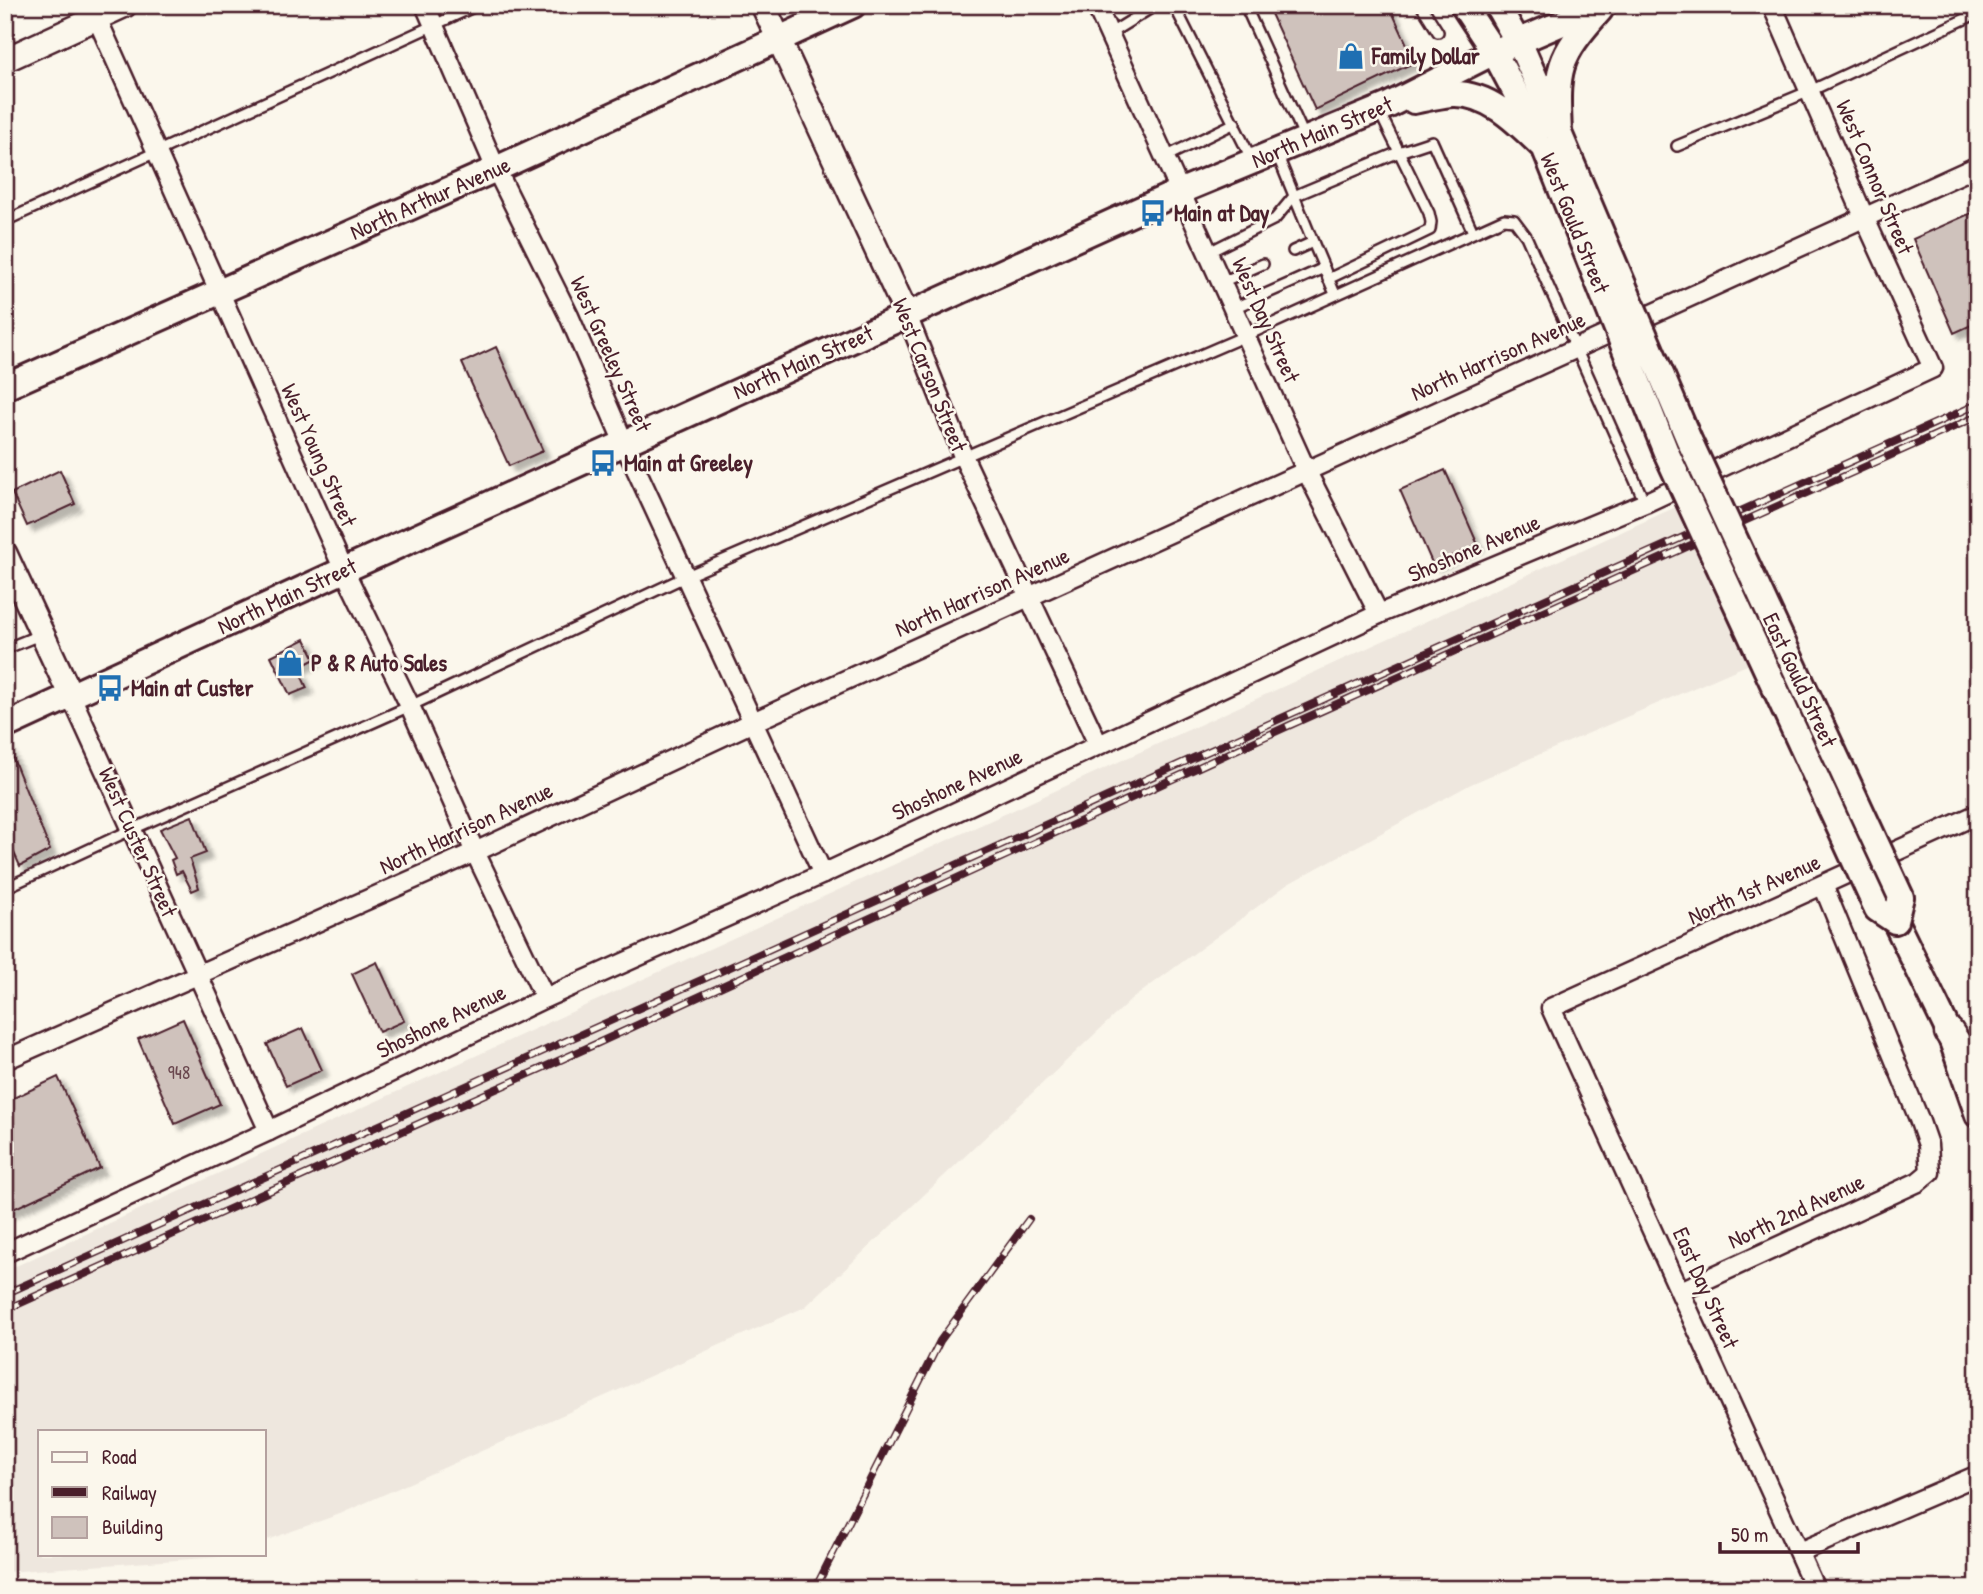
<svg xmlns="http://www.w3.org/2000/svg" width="1983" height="1594" viewBox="0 0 1983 1594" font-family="'Patrick Hand',sans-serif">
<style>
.built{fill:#eee7de}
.building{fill:#cfc2bc;stroke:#4a1f2b;stroke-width:2;filter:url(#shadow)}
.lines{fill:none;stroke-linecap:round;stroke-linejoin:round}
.service-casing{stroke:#4a1f2b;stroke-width:14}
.minor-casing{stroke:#4a1f2b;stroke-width:23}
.tertiary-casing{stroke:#4a1f2b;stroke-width:28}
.secondary-casing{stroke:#4a1f2b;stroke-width:30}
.primary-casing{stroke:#4a1f2b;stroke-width:33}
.service{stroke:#fbf7ec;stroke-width:9}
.minor{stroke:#fbf7ec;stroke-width:18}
.tertiary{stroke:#fbf7ec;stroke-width:23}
.secondary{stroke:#fbf7ec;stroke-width:24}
.primary{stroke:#fbf7ec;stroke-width:28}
.rail-casing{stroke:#4a1f2b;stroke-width:8}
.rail{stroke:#fbf7ec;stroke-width:5;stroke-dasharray:16;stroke-linecap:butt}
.secondary-bridge-casing{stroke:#4a1f2b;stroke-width:30;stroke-linecap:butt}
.secondary-bridge{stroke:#fbf7ec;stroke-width:24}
.labels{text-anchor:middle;stroke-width:5;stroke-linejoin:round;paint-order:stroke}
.number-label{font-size:19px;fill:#6b484f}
.poi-label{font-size:23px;font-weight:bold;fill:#4a1f2b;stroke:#fbf7ec;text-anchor:start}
.street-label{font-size:23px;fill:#4a1f2b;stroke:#fbf7ec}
</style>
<defs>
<filter id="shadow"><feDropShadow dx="6" dy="6" stdDeviation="2" flood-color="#0004"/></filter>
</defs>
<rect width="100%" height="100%" fill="#fbf7ec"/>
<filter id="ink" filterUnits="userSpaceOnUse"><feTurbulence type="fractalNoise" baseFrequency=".0143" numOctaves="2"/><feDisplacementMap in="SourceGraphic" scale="14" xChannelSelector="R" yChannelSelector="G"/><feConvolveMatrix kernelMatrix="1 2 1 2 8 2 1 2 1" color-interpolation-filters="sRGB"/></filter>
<g filter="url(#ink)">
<!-- built -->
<polygon class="built" points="1689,501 1761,659 1471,784 1288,884 1132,999 805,1307 340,1514 264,1541 264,1431 40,1431 40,1554 229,1554 220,1557 5,1572 5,1271"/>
<!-- building -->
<g class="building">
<polygon points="1267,5 1389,5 1415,62 1315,110"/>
<polygon points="1978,210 1978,322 1954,333 1913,239"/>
<polygon points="496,347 543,451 509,466 462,363"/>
<polygon points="60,470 75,504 27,526 12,493"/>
<polygon points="1445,470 1478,545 1433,565 1400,490"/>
<polygon points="305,639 315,659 298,668 307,688 290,695 271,656"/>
<polygon points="6,741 50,850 20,866 5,833"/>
<polygon points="192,816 206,853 190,859 199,888 192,891 182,871 176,874 171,860 175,858 160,829"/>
<polygon points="377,962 404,1021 379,1032 352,974"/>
<polygon points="183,1019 220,1104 175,1124 138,1039"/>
<polygon points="303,1028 322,1070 286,1086 267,1044"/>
<polygon points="58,1077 100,1168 5,1213 5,1102"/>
</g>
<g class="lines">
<defs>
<g id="service">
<polyline points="1174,5 1252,160"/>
<polyline points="1245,5 1305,138"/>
<polyline points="1421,5 1438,32"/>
<polyline points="1109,34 1156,5"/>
<polyline points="1677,146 1810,91 1978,13"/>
<polyline points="1277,154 1313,242 1293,251"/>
<polyline points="1165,157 1235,123"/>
<polyline points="5,221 478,5"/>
<polyline points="1313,242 1335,294"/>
<polyline points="1209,252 1275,219 1294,196 1399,152 1432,141 1473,232"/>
<polyline points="1328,279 1430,230 1431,222 1429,213 1379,111"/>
<polyline points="1222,282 1263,264"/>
<polyline points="1234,308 1324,268"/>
<polyline points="5,649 42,634"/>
<polyline points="5,888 133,829 410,706 687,576 1245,336 1504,219 1514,220 1526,236 1645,503"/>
</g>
<g id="minor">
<polyline points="91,5 344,570 410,706 475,852 545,998"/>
<polyline points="425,5 496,169 569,316 624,443 823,874"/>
<polyline points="1096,5 1306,470 1379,614"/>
<polyline points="907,315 963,456 1098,744"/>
<polyline points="71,696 269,1131"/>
<polyline points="5,1060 475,852 751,723 1978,166"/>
<polyline points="5,1253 269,1131 545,998 823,874 1379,614 1645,503 1933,368 1865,219 1772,5"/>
<polyline points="1681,1291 1918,1182 1930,1172 1928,1145 1919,1119 1823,885"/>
<polyline points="1799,1552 1978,1475"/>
<polyline points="1815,1589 1551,1008 1978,814"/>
</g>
<g id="tertiary">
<polyline points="763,5 907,315"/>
<polyline points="5,60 125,5"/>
<polyline points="5,554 71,696"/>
</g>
<g id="secondary">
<polyline points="1463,5 1494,52 1538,135"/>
<polyline points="1497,5 1524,53 1553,119"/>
<path d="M1414,101C1427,98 1440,95 1452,94C1490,92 1520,125 1545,149"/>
<path d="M1559,133C1556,68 1557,58 1600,10"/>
<polyline points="5,387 496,169 853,5"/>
<polyline points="5,726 344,570 1181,191 1389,105 1494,52 1604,5"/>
<polyline points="1895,921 1949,1032 1978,1115"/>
</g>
<polyline id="primary" points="1949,1032 1978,1077"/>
</defs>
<!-- service casing -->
<use href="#service" class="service-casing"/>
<!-- minor casing -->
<use href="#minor" class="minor-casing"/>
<!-- tertiary casing -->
<use href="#tertiary" class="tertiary-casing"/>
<!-- secondary casing -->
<use href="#secondary" class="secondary-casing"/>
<!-- primary casing -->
<use href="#primary" class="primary-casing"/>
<!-- service -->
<use href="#service" class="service"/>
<!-- minor -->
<use href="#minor" class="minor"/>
<!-- tertiary -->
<use href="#tertiary" class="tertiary"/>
<!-- secondary -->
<use href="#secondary" class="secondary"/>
<!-- primary -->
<use href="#primary" class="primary"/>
<defs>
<g id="rail">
<polyline points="5,1294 1978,404"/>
<polyline points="5,1310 598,1043 1288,726 1978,416"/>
<polyline points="815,1589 940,1341 1029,1219"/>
</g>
</defs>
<!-- rail casing -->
<use href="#rail" class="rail-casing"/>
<!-- rail -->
<use href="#rail" class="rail"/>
<defs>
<polyline id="secondary-bridge" points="1545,149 1666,452 1877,909 1895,921 1901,897 1689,440 1559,133"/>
</defs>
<!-- secondary-bridge casing -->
<use href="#secondary-bridge" class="secondary-bridge-casing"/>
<!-- secondary-bridge -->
<use href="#secondary-bridge" class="secondary-bridge"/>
</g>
</g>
<!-- icons -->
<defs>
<symbol id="shop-bare" viewBox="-9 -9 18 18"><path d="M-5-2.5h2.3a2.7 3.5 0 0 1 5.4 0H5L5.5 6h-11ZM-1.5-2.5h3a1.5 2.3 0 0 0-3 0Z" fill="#1f6fb2" stroke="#fbf7ec" stroke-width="2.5" paint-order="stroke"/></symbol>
<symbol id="bus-bare" viewBox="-9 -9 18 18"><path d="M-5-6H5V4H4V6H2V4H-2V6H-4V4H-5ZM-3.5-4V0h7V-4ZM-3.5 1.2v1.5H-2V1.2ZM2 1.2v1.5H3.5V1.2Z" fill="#1f6fb2" stroke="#fbf7ec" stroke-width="2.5" paint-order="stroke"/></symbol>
</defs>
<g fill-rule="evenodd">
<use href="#shop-bare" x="1332" y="37" width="38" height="38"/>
<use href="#bus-bare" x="1134" y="194" width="38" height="38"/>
<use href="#bus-bare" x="584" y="444" width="38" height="38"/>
<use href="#shop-bare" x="271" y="644" width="38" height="38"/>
<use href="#bus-bare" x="91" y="669" width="38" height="38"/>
</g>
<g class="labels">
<!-- number labels -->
<g class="number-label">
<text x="179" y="1079">948</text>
</g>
<!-- poi labels -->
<g class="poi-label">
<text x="1372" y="64">Family Dollar</text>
<text x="1174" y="221">Main at Day</text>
<text x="624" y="471">Main at Greeley</text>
<text x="311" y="671">P &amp; R Auto Sales</text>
<text x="131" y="696">Main at Custer</text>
</g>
<!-- street labels -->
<g class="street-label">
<text transform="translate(1322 132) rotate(-23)" y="8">North Main Street</text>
<text transform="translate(1875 177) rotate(67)" y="8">West Connor Street</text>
<text transform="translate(430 198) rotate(-24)" y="8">North Arthur Avenue</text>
<text transform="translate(1575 223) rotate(68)" y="8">West Gould Street</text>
<text transform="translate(1266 320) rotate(66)" y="8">West Day Street</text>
<text transform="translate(611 354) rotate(66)" y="8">West Greeley Street</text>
<text transform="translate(1498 356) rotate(-24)" y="8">North Harrison Avenue</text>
<text transform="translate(803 362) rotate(-24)" y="8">North Main Street</text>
<text transform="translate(930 375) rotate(68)" y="8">West Carson Street</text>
<text transform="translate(319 455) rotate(66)" y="8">West Young Street</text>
<text transform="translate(1474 548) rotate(-23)" y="8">Shoshone Avenue</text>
<text transform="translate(982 592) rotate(-24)" y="8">North Harrison Avenue</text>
<text transform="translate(287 596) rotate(-25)" y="8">North Main Street</text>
<text transform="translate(1800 680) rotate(65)" y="8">East Gould Street</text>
<text transform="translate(957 784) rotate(-25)" y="8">Shoshone Avenue</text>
<text transform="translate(466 828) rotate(-25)" y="8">North Harrison Avenue</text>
<text transform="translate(138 842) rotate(66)" y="8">West Custer Street</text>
<text transform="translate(1754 889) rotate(-24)" y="8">North 1st Avenue</text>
<text transform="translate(441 1021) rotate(-26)" y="8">Shoshone Avenue</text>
<text transform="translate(1796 1211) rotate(-25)" y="8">North 2nd Avenue</text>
<text transform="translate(1706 1288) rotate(66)" y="8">East Day Street</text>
</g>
</g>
<!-- margin -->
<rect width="1983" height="1594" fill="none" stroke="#fbf7ec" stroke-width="28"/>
<rect x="14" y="14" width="1955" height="1566" fill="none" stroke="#4a1f2b" stroke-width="2.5" filter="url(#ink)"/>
<!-- legend -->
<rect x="38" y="1430" width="228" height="126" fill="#fbf7ec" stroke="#b4a19f" stroke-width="2"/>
<rect x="52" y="1452" width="35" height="10" fill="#fbf7ec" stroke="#b4a19f" stroke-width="2"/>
<text x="102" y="1464" font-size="21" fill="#4a1f2b">Road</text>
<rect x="52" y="1487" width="35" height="10" fill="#4a1f2b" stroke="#b4a19f" stroke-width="2"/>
<text x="102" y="1500" font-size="21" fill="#4a1f2b">Railway</text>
<rect x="52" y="1517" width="35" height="21" fill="#cfc2bc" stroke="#b4a19f" stroke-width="2"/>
<text x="102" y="1534" font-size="21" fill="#4a1f2b">Building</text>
<!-- scale -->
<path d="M1720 1542v10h138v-10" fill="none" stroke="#4a1f2b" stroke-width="3.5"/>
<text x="1731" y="1542" font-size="21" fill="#4a1f2b" stroke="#fbf7ec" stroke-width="5" paint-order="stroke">50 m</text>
</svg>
